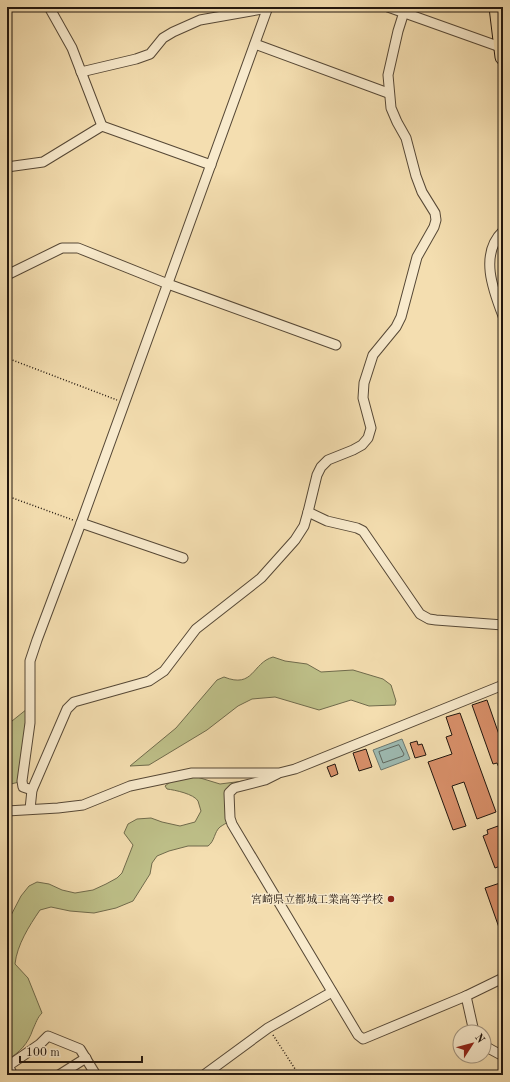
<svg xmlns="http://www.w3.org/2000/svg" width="510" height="1082" viewBox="0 0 510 1082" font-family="'Old Standard TT','Noto Serif JP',serif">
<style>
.green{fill:#bec089;stroke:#706b4c}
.water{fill:#9ebbb3;stroke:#6c7971}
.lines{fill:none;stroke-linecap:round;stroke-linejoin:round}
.shore{stroke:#606860;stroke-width:1}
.building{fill:#d9906a;stroke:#21160e}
.street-casing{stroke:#564836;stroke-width:11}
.primary-casing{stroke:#21160e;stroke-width:17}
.path{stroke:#21160e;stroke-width:1.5;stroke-dasharray:1 2;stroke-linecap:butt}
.street{stroke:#f8eacc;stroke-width:9}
.primary{stroke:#f4deb0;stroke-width:15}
.poi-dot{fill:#8f2418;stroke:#f8eacc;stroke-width:1.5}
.labels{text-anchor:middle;stroke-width:3;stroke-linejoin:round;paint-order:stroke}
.poi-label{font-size:11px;fill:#21160e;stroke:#f8eacc;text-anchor:end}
</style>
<rect width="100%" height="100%" fill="#f4deb0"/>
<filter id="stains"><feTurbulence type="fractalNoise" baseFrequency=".005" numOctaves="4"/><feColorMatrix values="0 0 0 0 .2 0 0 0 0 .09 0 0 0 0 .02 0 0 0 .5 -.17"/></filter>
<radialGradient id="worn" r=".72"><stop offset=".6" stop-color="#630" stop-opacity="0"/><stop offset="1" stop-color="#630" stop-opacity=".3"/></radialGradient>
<!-- green -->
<g class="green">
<path d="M273,657L285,661L307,664L321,672L353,670L383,679L391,685L396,701L395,705L369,706L351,700L319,710L275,697L252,699L238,706L207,730L149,765L130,766L176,728L217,680L224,677C254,689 252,663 273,657Z"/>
<polygon points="27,709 19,782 7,785 7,725"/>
<path d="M197,777L220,784L259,779L233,786L229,822C226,823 223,825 220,827C214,832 215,841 208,846H188L169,851L157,856L152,863L150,874L133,901L116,908L94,913L70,911L51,907L40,910C29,926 17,945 15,964L28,978L42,1013C37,1018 36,1023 33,1029C28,1044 20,1052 7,1060V923L21,896L29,886L37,882L49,884L62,890L75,893L93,890L106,884L117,878L122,873L133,845L124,833L128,824L137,819L151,818L162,822L180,826L195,822L201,811C200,808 199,804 198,801C194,794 175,790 167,789L165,786L173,780Z"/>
</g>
<!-- water -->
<polygon class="water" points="402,739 410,759 381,770 373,750"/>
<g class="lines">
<!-- shore -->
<polygon class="shore" points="399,745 404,754 403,756 383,763 379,752"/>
</g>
<!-- building -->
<g class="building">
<polygon points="487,700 503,746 503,777 497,763 493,764 472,705"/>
<polygon points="460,713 496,812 477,819 464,782 452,786 466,826 453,830 428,762 452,754 446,737 452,735 446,717"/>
<polygon points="417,741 418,745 422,744 426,755 415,758 410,743"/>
<polygon points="366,749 372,767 359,771 353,753"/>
<polygon points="335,764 338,774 331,777 327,767"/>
<polygon points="498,826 503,841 503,865 495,868 483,836 488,834 487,830"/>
<polygon points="503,882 503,936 502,936 485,888"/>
</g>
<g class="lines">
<defs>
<g id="street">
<polyline points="49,7 72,48 102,126"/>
<polyline points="388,7 503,48"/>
<polyline points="255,44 388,93"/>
<polyline points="81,72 136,59 150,54 163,38 173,32 200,20 268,8"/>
<polyline points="7,167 43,162 102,126 211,165"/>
<path d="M503,231C479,254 493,290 503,316"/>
<polyline points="7,275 62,248 78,248 168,284 336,345"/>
<polyline points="308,512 327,521 357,528 363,531 420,614 429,619 436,620 503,625"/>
<polyline points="81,523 183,558"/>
<polyline points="277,774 265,780 234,788 229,793 230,818 232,824 358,1035 363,1039 466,996 503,978"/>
<polyline points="32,790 23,787 22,781 30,723 30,661 37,640 81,523 268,7"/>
<polyline points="30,809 32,790 67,709 74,702 149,681 164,671 196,629 261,578 295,540 304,526 308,512 317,475 321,467 328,460 353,450 362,445 368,438 371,428 363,398 364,383 373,355 396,327 401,317 417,257 434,227 436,220 435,213 422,192 416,176 406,138 397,122 391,108 388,75 398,31 404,12 402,7"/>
<polyline points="7,811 58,808 83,805 130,786 192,773 279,773 295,769 503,685"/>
<polyline points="466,996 474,1032"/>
<polyline points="484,1045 490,1049 503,1056"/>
<polyline points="13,1075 8,1066 40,1044 48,1036 80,1049 96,1075"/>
<polyline points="59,1075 86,1058"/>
<polyline points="204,1075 268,1028 332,992"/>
</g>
<polyline id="primary" points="497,7 503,57"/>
</defs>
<!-- street casing -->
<use href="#street" class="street-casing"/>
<!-- primary casing -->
<use href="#primary" class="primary-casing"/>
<!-- path -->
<g class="path">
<polyline points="7,358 117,400"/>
<polyline points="7,496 73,520"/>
<polyline points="273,1035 299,1075"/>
</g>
<!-- street -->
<use href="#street" class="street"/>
<!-- primary -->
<use href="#primary" class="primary"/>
</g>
<!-- markers -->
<circle class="poi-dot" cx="391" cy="899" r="4"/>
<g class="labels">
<!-- poi labels -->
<g class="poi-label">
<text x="383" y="903">宮崎県立都城工業高等学校</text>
</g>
</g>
<!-- margin -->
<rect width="510" height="1082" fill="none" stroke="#f4deb0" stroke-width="24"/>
<rect x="8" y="8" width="494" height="1066" fill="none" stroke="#21160e" stroke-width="2"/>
<rect x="12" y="12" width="486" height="1058" fill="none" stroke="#21160e"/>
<!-- north arrow -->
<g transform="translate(472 1044) rotate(54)"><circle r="19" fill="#f8eacc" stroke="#a29580"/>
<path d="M0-3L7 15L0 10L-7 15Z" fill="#8f2418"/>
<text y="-6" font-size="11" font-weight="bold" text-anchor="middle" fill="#21160e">N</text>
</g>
<!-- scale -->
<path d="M20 1056v6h122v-6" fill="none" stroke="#21160e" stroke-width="2"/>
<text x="26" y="1056" font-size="12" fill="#21160e" stroke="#f8eacc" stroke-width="3" paint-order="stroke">100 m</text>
<rect width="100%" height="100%" filter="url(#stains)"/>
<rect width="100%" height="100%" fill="url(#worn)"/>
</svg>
